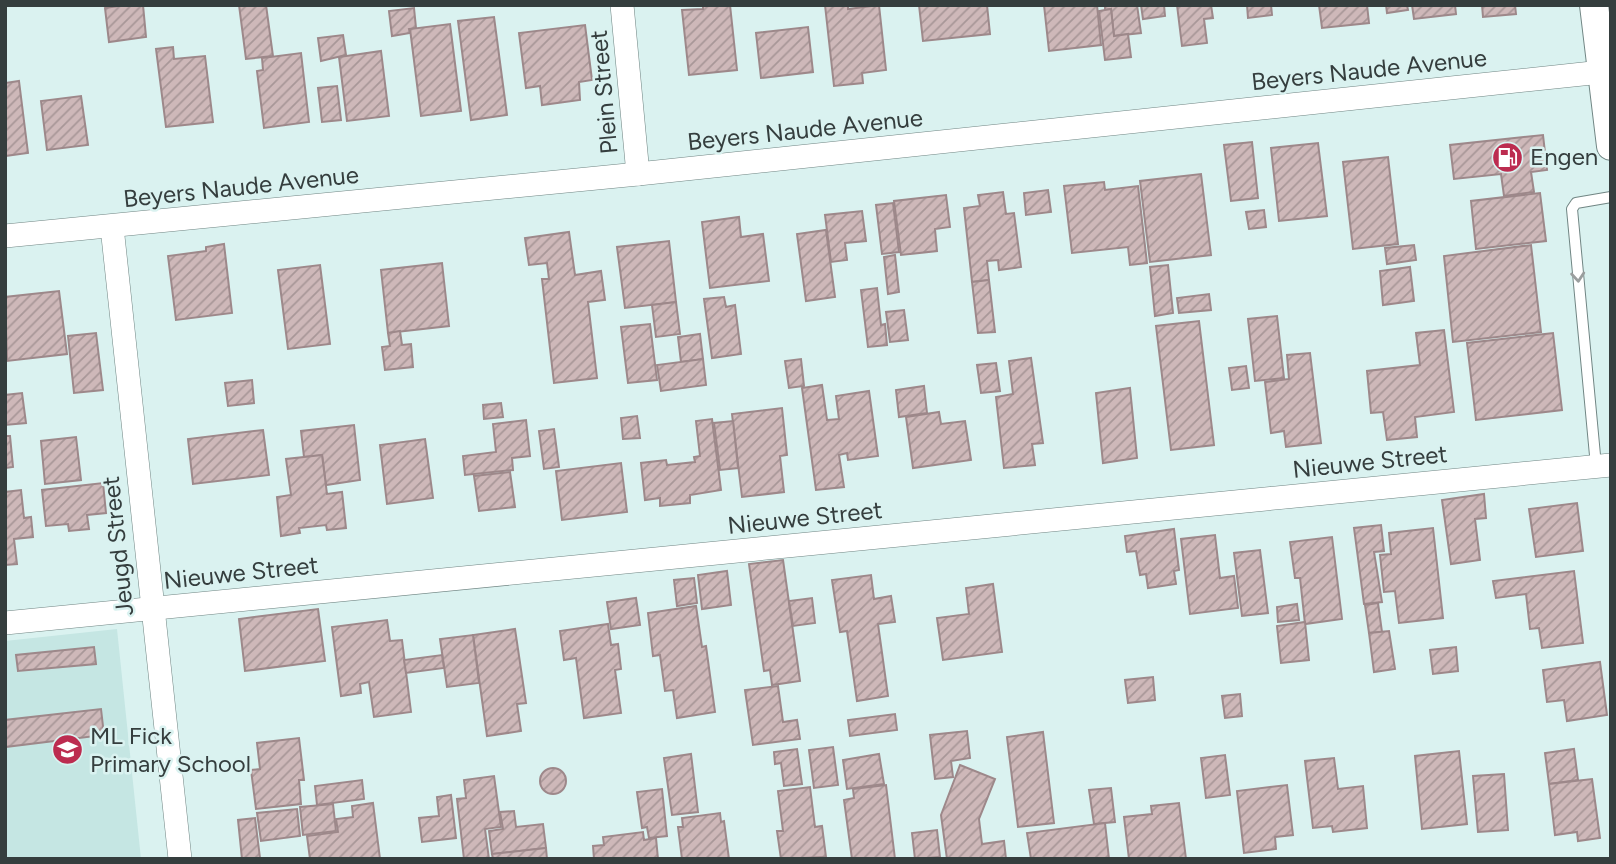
<svg xmlns="http://www.w3.org/2000/svg" width="1616" height="864" viewBox="0 0 1616 864" font-family="Figtree,sans-serif">
<style>
.built{fill:#c5e6e3}
.building{fill:url(#building-hatch);stroke:#9d888a;stroke-width:2}
.lines{fill:none;stroke-linecap:round;stroke-linejoin:round}
.service-casing{stroke:#708583;stroke-width:12}
.minor-casing{stroke:#708583;stroke-width:24}
.tertiary-casing{stroke:#708583;stroke-width:30}
.service{stroke:#fff;stroke-width:10}
.minor{stroke:#fff;stroke-width:23}
.tertiary{stroke:#fff;stroke-width:28}
.oneway{stroke:#9a9e9e}
.labels{text-anchor:middle;stroke-width:5;stroke-linejoin:round;paint-order:stroke}
.street-label{font-size:24px;fill:#353e3e;stroke:#daf2f0}
.poi-label{font-size:24px;fill:#353e3e;stroke:#daf2f0;text-anchor:start}
</style>
<defs>
<pattern id="building-hatch" width="6" height="6" patternUnits="userSpaceOnUse" patternTransform="scale(1.75)"><rect width="6" height="6" fill="#ceb8b9"/><path d="M-1 1l2-2M0 6l6-6M5 7l2-2" fill="none" stroke="#a89798"/></pattern>
</defs>
<rect width="100%" height="100%" fill="#daf2f0"/>
<!-- built -->
<polygon class="built" points="117,629 141,859 5,859 5,641"/>
<!-- building -->
<g class="building">
<polygon points="125,5 143,5 146,37 109,42 105,8"/>
<polygon points="239,5 266,5 273,56 246,59"/>
<polygon points="703,5 730,5 737,70 689,75 682,10 703,9"/>
<polygon points="825,5 848,5 848,9 879,5 886,70 862,73 863,83 834,86"/>
<polygon points="919,5 987,5 990,34 923,41"/>
<polygon points="1044,5 1097,5 1101,45 1049,51"/>
<polygon points="1105,5 1137,5 1141,33 1114,36 1111,9 1105,10"/>
<polygon points="1141,5 1164,5 1165,16 1143,19"/>
<polygon points="1177,5 1211,5 1213,18 1204,19 1207,43 1182,46"/>
<polygon points="1247,5 1271,5 1272,15 1248,18"/>
<polygon points="1319,5 1367,5 1369,23 1322,28"/>
<polygon points="1386,5 1407,5 1408,10 1387,13"/>
<polygon points="1412,5 1455,5 1456,14 1414,19"/>
<polygon points="1482,5 1515,5 1516,14 1483,17"/>
<polygon points="414,8 416,28 409,29 410,33 392,36 389,11"/>
<polygon points="1111,9 1114,36 1128,34 1131,57 1105,60 1099,11"/>
<polygon points="494,17 507,115 471,120 458,21"/>
<polygon points="450,24 461,111 421,116 410,29"/>
<polygon points="585,25 592,80 579,82 580,100 542,105 540,86 526,88 519,33"/>
<polygon points="808,27 813,72 761,78 756,33"/>
<polygon points="343,35 346,55 321,61 318,38"/>
<polygon points="173,47 174,59 205,56 213,122 166,127 156,49"/>
<polygon points="381,51 389,116 347,121 339,57"/>
<polygon points="301,53 309,122 264,128 257,71 263,70 262,58"/>
<polygon points="19,81 28,153 5,156 5,83"/>
<polygon points="337,86 341,120 322,122 318,88"/>
<polygon points="81,96 88,145 47,150 41,101"/>
<polygon points="1543,135 1547,170 1531,172 1534,192 1504,196 1501,174 1454,179 1450,145"/>
<polygon points="1252,142 1258,198 1231,201 1224,145"/>
<polygon points="1318,143 1327,216 1279,221 1271,148"/>
<polygon points="1388,157 1398,244 1353,249 1343,162"/>
<polygon points="1201,174 1211,255 1150,262 1140,181"/>
<polygon points="1104,182 1105,190 1138,186 1147,263 1130,265 1128,247 1072,253 1064,186"/>
<polygon points="1048,190 1051,212 1026,215 1024,193"/>
<polygon points="1003,192 1006,214 1014,213 1021,267 999,270 998,260 987,261 989,280 972,282 964,208 980,206 978,195"/>
<polygon points="1540,193 1546,241 1476,249 1471,201"/>
<polygon points="946,195 950,227 935,229 937,251 901,255 894,201"/>
<polygon points="893,203 899,252 882,254 876,205"/>
<polygon points="1264,210 1266,227 1249,229 1246,212"/>
<polygon points="862,211 866,241 845,243 847,260 831,262 825,215"/>
<polygon points="739,217 741,237 763,234 769,281 710,288 702,222"/>
<polygon points="826,230 835,297 806,301 797,234"/>
<polygon points="569,232 575,275 601,271 605,300 588,302 597,378 554,383 542,279 549,279 547,263 529,265 525,238"/>
<polygon points="669,241 676,302 625,308 617,247"/>
<polygon points="224,244 232,313 176,320 168,256 206,251 206,247"/>
<polygon points="1414,245 1416,260 1387,264 1385,248"/>
<polygon points="1531,245 1541,332 1453,342 1444,256"/>
<polygon points="895,255 899,292 888,294 884,257"/>
<polygon points="442,263 449,326 388,333 381,270"/>
<polygon points="320,265 330,344 288,349 278,270"/>
<polygon points="1168,265 1173,313 1155,316 1150,267"/>
<polygon points="1410,267 1414,301 1383,305 1380,271"/>
<polygon points="989,280 995,332 978,333 972,282"/>
<polygon points="877,288 881,325 885,324 887,345 868,347 861,290"/>
<polygon points="59,291 67,354 7,361 5,297"/>
<polygon points="1209,294 1211,310 1179,313 1177,298"/>
<polygon points="724,297 726,307 735,305 741,354 712,358 704,299"/>
<polygon points="676,302 680,334 656,337 652,305"/>
<polygon points="904,310 908,340 890,342 886,312"/>
<polygon points="1277,316 1284,378 1255,381 1248,319"/>
<polygon points="1199,321 1214,445 1171,450 1156,326"/>
<polygon points="650,324 657,380 628,383 621,327"/>
<polygon points="1444,330 1454,412 1415,417 1417,437 1387,440 1383,412 1371,413 1367,371 1420,365 1416,333"/>
<polygon points="400,331 402,345 411,344 413,367 385,370 382,347 390,346 388,333"/>
<polygon points="96,333 103,390 74,393 68,336"/>
<polygon points="1553,333 1562,410 1476,420 1467,343"/>
<polygon points="700,334 703,359 681,362 678,337"/>
<polygon points="1310,353 1321,443 1286,447 1284,431 1271,433 1265,382 1289,379 1287,355"/>
<polygon points="1031,358 1043,443 1032,444 1035,465 1004,468 996,397 1013,394 1009,361"/>
<polygon points="703,359 706,385 661,391 657,365"/>
<polygon points="801,359 804,386 789,388 785,361"/>
<polygon points="996,363 1000,391 981,393 977,365"/>
<polygon points="1246,366 1249,388 1232,390 1229,368"/>
<polygon points="252,380 254,403 228,406 225,383"/>
<polygon points="822,385 827,420 839,419 836,396 869,391 878,456 848,460 847,453 839,455 844,487 816,490 802,388"/>
<polygon points="924,386 927,413 899,417 896,390"/>
<polygon points="1130,388 1137,458 1103,463 1096,393"/>
<polygon points="22,393 26,423 5,425 5,395"/>
<polygon points="501,403 503,417 484,419 483,405"/>
<polygon points="782,408 787,455 780,456 784,492 742,497 732,414"/>
<polygon points="939,412 941,424 965,421 971,460 913,468 906,417"/>
<polygon points="637,416 640,438 623,439 621,418"/>
<polygon points="712,419 721,490 690,495 690,503 660,506 660,498 645,500 641,463 666,460 667,465 695,462 694,457 700,456 696,421"/>
<polygon points="526,420 530,456 512,458 513,470 465,475 463,456 496,452 493,424"/>
<polygon points="733,421 738,468 720,470 714,423"/>
<polygon points="354,425 360,480 326,485 322,455 304,457 301,431"/>
<polygon points="554,429 559,467 544,469 539,431"/>
<polygon points="263,430 269,475 193,484 188,439"/>
<polygon points="5,436 10,436 13,467 5,468"/>
<polygon points="76,437 81,480 45,484 41,441"/>
<polygon points="425,439 433,498 387,504 380,445"/>
<polygon points="322,455 327,494 342,492 346,528 327,530 326,525 299,528 300,533 281,536 277,497 291,495 286,459"/>
<polygon points="621,463 627,512 562,520 556,471"/>
<polygon points="510,472 515,507 479,511 474,476"/>
<polygon points="103,483 106,513 87,515 89,529 69,531 68,524 46,526 42,490"/>
<polygon points="21,490 24,518 31,517 33,537 14,539 17,564 5,565 5,492"/>
<polygon points="1484,494 1486,518 1475,519 1480,560 1451,564 1442,500"/>
<polygon points="1577,503 1583,551 1536,557 1529,509"/>
<polygon points="1381,525 1384,551 1374,552 1382,602 1364,604 1354,528"/>
<polygon points="1433,528 1443,618 1399,623 1395,591 1384,592 1380,555 1391,554 1389,533"/>
<polygon points="1174,529 1179,570 1174,571 1176,584 1148,588 1146,574 1140,575 1136,551 1127,552 1125,536"/>
<polygon points="1215,535 1220,578 1234,576 1238,608 1190,614 1181,539"/>
<polygon points="1332,537 1342,619 1305,624 1300,578 1295,578 1290,542"/>
<polygon points="1260,550 1268,613 1242,616 1234,553"/>
<polygon points="783,560 800,681 772,685 770,670 764,671 749,564"/>
<polygon points="727,571 731,605 702,609 698,575"/>
<polygon points="1574,571 1583,643 1542,648 1539,628 1530,629 1526,594 1496,598 1493,581"/>
<polygon points="871,575 874,599 891,596 895,622 878,624 888,696 857,701 847,631 840,632 832,580"/>
<polygon points="694,578 697,603 677,606 674,580"/>
<polygon points="993,584 1002,652 943,660 937,618 969,614 966,588"/>
<polygon points="636,598 640,625 611,629 607,602"/>
<polygon points="812,598 815,623 793,626 789,601"/>
<polygon points="1378,603 1382,632 1369,633 1365,605"/>
<polygon points="1297,604 1299,620 1278,622 1277,607"/>
<polygon points="696,606 702,647 706,646 715,712 677,718 673,690 665,691 660,655 653,656 648,613"/>
<polygon points="318,609 325,661 245,671 239,619"/>
<polygon points="387,620 390,641 402,640 411,712 374,717 369,682 360,684 361,693 341,696 332,627"/>
<polygon points="1305,622 1309,660 1281,663 1277,626"/>
<polygon points="608,624 611,645 618,644 621,669 615,670 621,713 584,718 576,658 564,660 560,631"/>
<polygon points="515,629 526,703 517,704 521,731 487,736 473,635"/>
<polygon points="1389,631 1395,669 1374,672 1369,633"/>
<polygon points="473,635 479,683 447,687 440,639"/>
<polygon points="94,647 96,664 18,671 16,655"/>
<polygon points="1456,647 1458,671 1433,674 1430,650"/>
<polygon points="442,655 444,668 406,673 404,660"/>
<polygon points="1600,662 1607,715 1567,721 1564,700 1547,702 1543,670"/>
<polygon points="1153,677 1155,700 1128,703 1125,680"/>
<polygon points="778,686 783,722 797,720 800,739 753,745 745,690"/>
<polygon points="1240,694 1242,716 1225,718 1222,696"/>
<polygon points="101,709 104,735 5,747 5,720"/>
<polygon points="895,714 897,730 850,736 848,720"/>
<polygon points="967,731 970,758 951,761 953,777 935,779 930,735"/>
<polygon points="1043,732 1054,823 1018,827 1007,737"/>
<polygon points="299,738 304,780 299,780 301,804 256,809 251,770 260,769 257,743"/>
<polygon points="833,747 838,785 814,788 809,750"/>
<polygon points="797,749 802,784 784,786 781,763 775,764 774,752"/>
<polygon points="1574,749 1578,780 1549,784 1545,753"/>
<polygon points="1459,751 1467,824 1422,829 1415,756"/>
<polygon points="691,754 698,812 672,815 664,758"/>
<polygon points="879,754 884,784 847,789 843,760"/>
<polygon points="1225,755 1230,795 1206,798 1201,758"/>
<polygon points="1334,758 1338,789 1363,786 1367,828 1333,832 1332,826 1313,828 1305,761"/>
<polygon points="960,765 995,779 979,819 982,844 1004,841 1006,859 947,859 941,815"/>
<circle cx="553" cy="781" r="13"/>
<polygon points="1504,774 1508,830 1478,832 1473,776"/>
<polygon points="494,776 501,827 485,829 489,859 464,859 457,799 466,798 464,780"/>
<polygon points="1592,779 1600,838 1578,841 1577,832 1555,835 1549,784"/>
<polygon points="362,780 364,799 317,805 315,786"/>
<polygon points="886,785 895,859 852,859 844,800 854,798 853,789"/>
<polygon points="1287,785 1293,835 1275,837 1276,849 1244,853 1237,791"/>
<polygon points="810,787 815,827 822,826 826,857 781,859 777,831 783,831 778,791"/>
<polygon points="1111,788 1115,822 1094,824 1089,790"/>
<polygon points="662,789 667,836 649,838 647,827 642,828 637,792"/>
<polygon points="451,795 456,838 422,842 419,818 439,816 437,797"/>
<polygon points="373,803 380,859 310,859 307,836 338,832 336,819 353,817 352,806"/>
<polygon points="1179,803 1186,859 1129,859 1124,817 1152,814 1151,806"/>
<polygon points="333,804 336,831 303,835 300,807"/>
<polygon points="297,809 300,836 261,841 257,813"/>
<polygon points="514,811 516,827 543,824 546,848 492,854 489,831 503,829 500,812"/>
<polygon points="720,813 721,822 724,821 729,859 682,859 678,827 683,827 682,818"/>
<polygon points="255,818 260,858 242,859 238,820"/>
<polygon points="1105,823 1109,859 1031,859 1027,833"/>
<polygon points="937,830 940,857 915,859 912,833"/>
<polygon points="643,832 644,840 656,838 658,859 594,859 593,846 604,845 603,837"/>
<polygon points="546,848 547,859 493,859 492,854"/>
</g>
<g class="lines">
<defs>
<polyline id="service" points="1596,466 1572,209 1576,203 1611,197"/>
<g id="minor">
<polyline points="622,5 638,174"/>
<polyline points="112,227 180,859"/>
<polyline points="5,236 638,174 1611,71"/>
<polyline points="5,623 1611,465"/>
</g>
<polyline id="tertiary" points="1594,5 1611,146"/>
</defs>
<!-- service casing -->
<use href="#service" class="service-casing"/>
<!-- minor casing -->
<use href="#minor" class="minor-casing"/>
<!-- tertiary casing -->
<use href="#tertiary" class="tertiary-casing"/>
<!-- service -->
<use href="#service" class="service"/>
<!-- minor -->
<use href="#minor" class="minor"/>
<!-- tertiary -->
<use href="#tertiary" class="tertiary"/>
</g>
<!-- one-way arrows -->
<defs><path id="oneway-chevron" d="M-2-3.5L2.5 0L-2 3.5" fill="none" stroke-width="1.6" stroke-linecap="round" stroke-linejoin="round" transform="scale(1.75)"/></defs>
<use class="oneway" href="#oneway-chevron" transform="translate(1578 277) rotate(85)"/>
<!-- icons -->
<defs>
<symbol id="fuel-disc" viewBox="-11 -11 22 22"><circle r="9.5" fill="#bc2c50" stroke="#daf2f0"/><path d="M-5.5-6h7V0h2V4h1.3V-2.5L3-4.5l.8-.8L6-3V5H2.5V1h-1V6h-7ZM-4.2-4.7v3.2H.2V-4.7Z" fill="#fff"/></symbol>
<symbol id="school-disc" viewBox="-11 -11 22 22"><circle r="9.5" fill="#bc2c50" stroke="#daf2f0"/><path d="M0-5L7-2L0 1L-7-2ZM-4 1L0 2.5L4 1V4Q0 6-4 4Z" fill="#fff"/></symbol>
</defs>
<g fill-rule="evenodd">
<use href="#fuel-disc" x="1490" y="140" width="35" height="35"/>
<use href="#school-disc" x="50" y="732" width="35" height="35"/>
</g>
<g class="labels">
<!-- street labels -->
<g class="street-label">
<text transform="translate(1369 70) rotate(-6)" y="8">Beyers Naude Avenue</text>
<text transform="translate(604 92) rotate(-95)" y="8">Plein Street</text>
<text transform="translate(805 130) rotate(-6)" y="8">Beyers Naude Avenue</text>
<text transform="translate(241 187) rotate(-6)" y="8">Beyers Naude Avenue</text>
<text transform="translate(1370 462) rotate(-6)" y="8">Nieuwe Street</text>
<text transform="translate(805 518) rotate(-6)" y="8">Nieuwe Street</text>
<text transform="translate(118 546) rotate(-96)" y="8">Jeugd Street</text>
<text transform="translate(241 573) rotate(-6)" y="8">Nieuwe Street</text>
</g>
<!-- poi labels -->
<g class="poi-label">
<text x="1530" y="165">Engen</text>
<text x="90" y="744">ML Fick<tspan x="90" dy="28">Primary School</tspan></text>
</g>
</g>
<!-- border -->
<rect width="1616" height="864" fill="none" stroke="#353e3e" stroke-width="14"/>
</svg>
